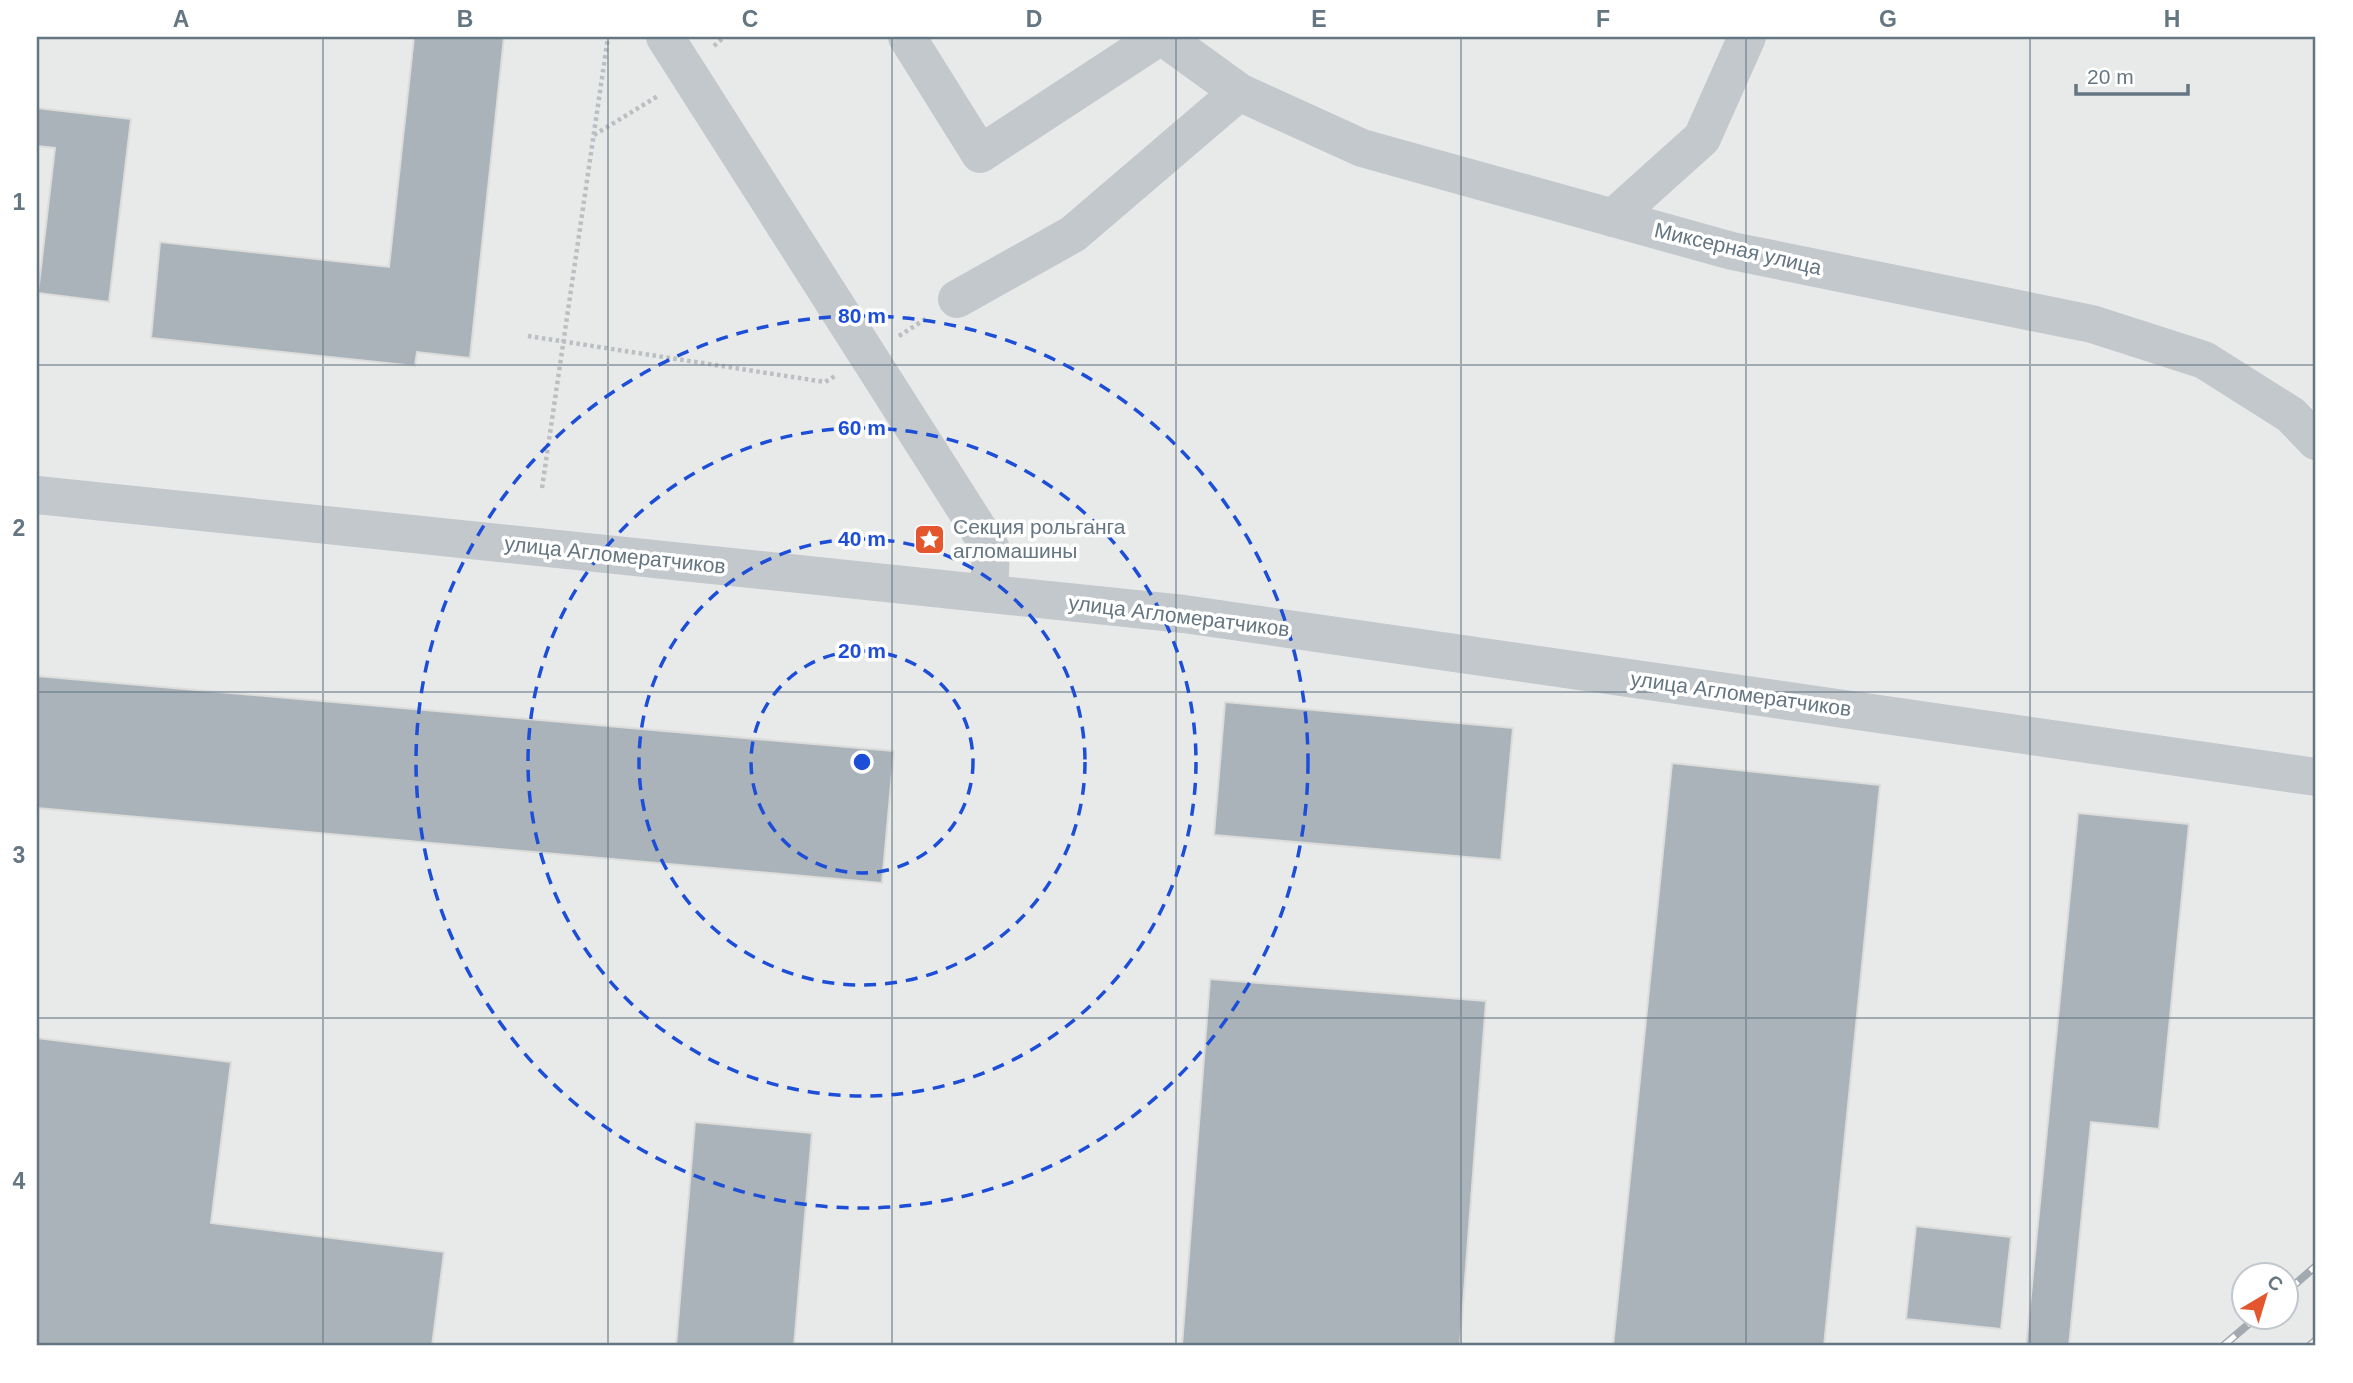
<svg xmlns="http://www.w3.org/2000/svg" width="2353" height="1383" viewBox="0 0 2353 1383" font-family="Arial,sans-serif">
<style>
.built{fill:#e8e9e9;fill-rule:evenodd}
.building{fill:#aab3b9;stroke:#dcdcda;stroke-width:2}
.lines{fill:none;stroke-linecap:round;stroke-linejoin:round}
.path{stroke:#bbbfc2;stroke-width:4.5;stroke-dasharray:3.5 3.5;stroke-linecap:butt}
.minor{stroke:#c3c8cc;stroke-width:38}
.rail-casing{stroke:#a2aab0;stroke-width:8}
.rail{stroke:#fff;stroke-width:5;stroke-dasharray:16;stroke-linecap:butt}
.grid{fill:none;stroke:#657683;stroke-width:2;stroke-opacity:0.55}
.ring{fill:none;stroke:#1d4ed8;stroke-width:3.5;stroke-dasharray:12 9}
.labels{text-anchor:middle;stroke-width:7;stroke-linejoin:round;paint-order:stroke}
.street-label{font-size:21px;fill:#657683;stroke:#fff}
.poi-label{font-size:21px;fill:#657683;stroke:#fff;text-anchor:start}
.centre{fill:#1d4ed8;stroke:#fff;stroke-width:3.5}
.ring-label{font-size:21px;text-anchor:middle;font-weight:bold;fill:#1d4ed8;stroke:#fff;stroke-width:7;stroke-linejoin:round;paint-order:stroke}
.neatline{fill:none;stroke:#657683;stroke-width:2.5}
.grid-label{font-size:23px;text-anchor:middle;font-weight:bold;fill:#657683}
</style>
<rect width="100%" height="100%" fill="#fafaf8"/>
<!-- built -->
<path class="built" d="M37,37H2316V1346H37ZM2244,1274H2286V1316H2244Z"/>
<!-- building -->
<g class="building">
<polygon points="414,37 504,37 470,358 417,352 415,366 151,338 160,242 389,267"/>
<polygon points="37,108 131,119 109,302 38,293 55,148 37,146"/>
<polygon points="37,676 894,751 882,883 37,808"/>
<polygon points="1225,702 1513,728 1501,860 1214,835"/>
<polygon points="1672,763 1880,785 1824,1346 1613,1346"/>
<polygon points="2078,813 2189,824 2159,1129 2091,1122 2069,1346 2026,1346"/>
<polygon points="1210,979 1486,1001 1460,1346 1182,1346"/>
<polygon points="37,1038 231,1062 211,1223 444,1252 432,1346 37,1346"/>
<polygon points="695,1122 812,1133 794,1346 676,1346"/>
<polygon points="1916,1226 2011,1237 2001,1329 1906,1319"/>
</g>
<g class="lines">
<!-- path -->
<g class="path">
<polyline points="714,46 724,37"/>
<polyline points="594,135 658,96"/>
<polyline points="528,336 825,382 835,376"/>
<polyline points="899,336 927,318"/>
<polyline points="542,488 608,37"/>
</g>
<!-- minor -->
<g class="minor">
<polyline points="665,37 991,549 989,594"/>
<polyline points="907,37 980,154 1159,37"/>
<polyline points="1163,37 1239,92 1362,148 1732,251 2092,324 2204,360 2291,415 2316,441"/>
<polyline points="1613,218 1702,138 1747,37"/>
<polyline points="957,299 1073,234 1239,92"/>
<polyline points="37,495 1184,614 2316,777"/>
</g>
<defs>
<g id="rail">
<polyline points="2286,1292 2316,1266"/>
<polyline points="2223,1346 2258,1316"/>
<polyline points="2309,1346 2316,1340"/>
</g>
</defs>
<!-- rail casing -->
<use href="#rail" class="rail-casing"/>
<!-- rail -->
<use href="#rail" class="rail"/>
</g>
<!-- grid -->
<path class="grid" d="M323,37V1346M608,37V1346M892,37V1346M1176,37V1346M1461,37V1346M1746,37V1346M2030,37V1346M37,365H2316M37,692H2316M37,1018H2316"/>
<!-- distance rings -->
<g class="ring">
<circle cx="862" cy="762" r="111"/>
<circle cx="862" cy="762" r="223"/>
<circle cx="862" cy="762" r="334"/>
<circle cx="862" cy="762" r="446"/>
</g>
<!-- icons -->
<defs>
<symbol id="sight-square" viewBox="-11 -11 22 22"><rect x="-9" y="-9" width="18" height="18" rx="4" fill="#e4572e" stroke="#fff"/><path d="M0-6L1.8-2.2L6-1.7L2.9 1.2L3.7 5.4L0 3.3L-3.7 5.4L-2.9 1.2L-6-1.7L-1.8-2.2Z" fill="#fff"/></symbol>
</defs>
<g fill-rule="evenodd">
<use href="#sight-square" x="912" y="522" width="35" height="35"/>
</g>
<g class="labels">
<!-- street labels -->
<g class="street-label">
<text transform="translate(1738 249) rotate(13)" y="7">Миксерная улица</text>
<text transform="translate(615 555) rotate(6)" y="7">улица Агломератчиков</text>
<text transform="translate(1179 616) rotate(7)" y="7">улица Агломератчиков</text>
<text transform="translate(1741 694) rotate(8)" y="7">улица Агломератчиков</text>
</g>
<!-- poi labels -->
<g class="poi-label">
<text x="953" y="534">Секция рольганга<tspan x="953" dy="24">агломашины</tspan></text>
</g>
</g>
<circle cx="862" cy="762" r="10" class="centre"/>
<g class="ring-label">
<text x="862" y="323">80 m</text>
<text x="862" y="435">60 m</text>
<text x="862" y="546">40 m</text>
<text x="862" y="658">20 m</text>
</g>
<!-- border -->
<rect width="2353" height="1383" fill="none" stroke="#ffffff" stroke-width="77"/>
<!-- north arrow -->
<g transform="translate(2265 1296) rotate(38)"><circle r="33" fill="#ffffff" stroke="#c1c8cd" stroke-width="2"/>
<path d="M0-5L12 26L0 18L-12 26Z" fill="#e4572e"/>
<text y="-10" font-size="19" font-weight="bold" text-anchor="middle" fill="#657683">С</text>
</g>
<!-- scale -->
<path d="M2076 84v10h112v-10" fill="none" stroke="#657683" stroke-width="3.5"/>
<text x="2087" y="84" font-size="21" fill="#657683" stroke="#ffffff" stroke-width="5" paint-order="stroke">20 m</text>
<rect x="38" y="38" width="2276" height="1306" class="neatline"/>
<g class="grid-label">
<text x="181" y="27">A</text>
<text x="465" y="27">B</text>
<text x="750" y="27">C</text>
<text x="1034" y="27">D</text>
<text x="1319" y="27">E</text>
<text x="1603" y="27">F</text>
<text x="1888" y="27">G</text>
<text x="2172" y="27">H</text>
<text x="19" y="210">1</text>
<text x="19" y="536">2</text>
<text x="19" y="863">3</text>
<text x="19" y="1189">4</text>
</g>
</svg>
